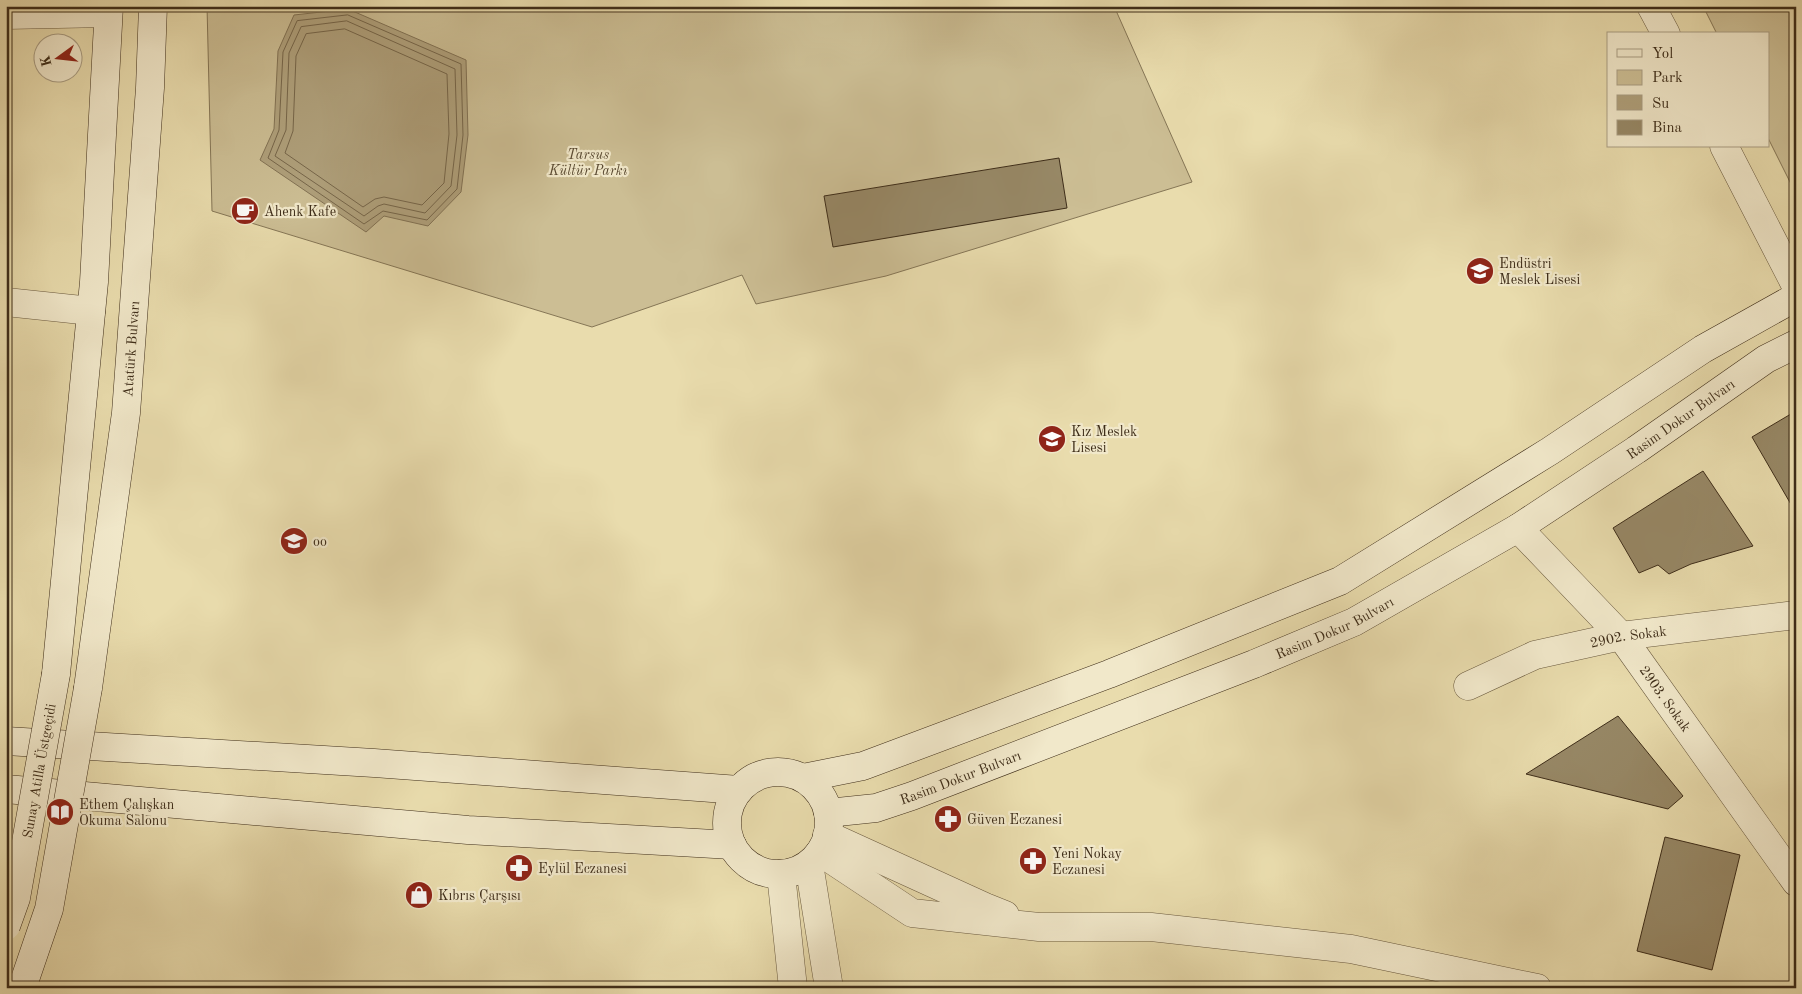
<svg xmlns="http://www.w3.org/2000/svg" width="1802" height="994" viewBox="0 0 1802 994" font-family="'Old Standard TT',serif">
<style>
.green{fill:#ccbe94;stroke:#857656}
.water{fill:#afa07b;stroke:#827254}
.lines{fill:none;stroke-linecap:round;stroke-linejoin:round}
.shore{stroke:#76664a;stroke-width:1}
.building{fill:#978866;stroke:#3e2d19}
.minor-casing{stroke:#69593e;stroke-width:29}
.tertiary-casing{stroke:#69593e;stroke-width:29}
.secondary-casing{stroke:#3e2d19;stroke-width:29}
.minor{stroke:#f1e8ca;stroke-width:28}
.tertiary{stroke:#f1e8ca;stroke-width:28}
.secondary{stroke:#f1e8ca;stroke-width:28}
.secondary-bridge-casing{stroke:#3e2d19;stroke-width:29;stroke-linecap:butt}
.secondary-bridge{stroke:#f1e8ca;stroke-width:28}
.labels{text-anchor:middle;stroke-width:4.5;stroke-linejoin:round;paint-order:stroke}
.park-label{font-size:14px;font-style:italic;fill:#5a4a32;stroke:#f1e8ca}
.poi-label{font-size:14px;fill:#3e2d19;stroke:#f1e8ca;text-anchor:start}
.street-label{font-size:14px;fill:#3e2d19;stroke:#f1e8ca}
</style>
<rect width="100%" height="100%" fill="#e9dcad"/>
<filter id="stains"><feTurbulence type="fractalNoise" baseFrequency=".004" numOctaves="4"/><feColorMatrix values="0 0 0 0 .2 0 0 0 0 .09 0 0 0 0 .02 0 0 0 .5 -.17"/></filter>
<radialGradient id="worn" r=".72"><stop offset=".6" stop-color="#630" stop-opacity="0"/><stop offset="1" stop-color="#630" stop-opacity=".3"/></radialGradient>
<!-- green -->
<g class="green">
<polygon points="207,6 1114,6 1192,182 886,276 756,304 742,275 592,327 212,211"/>
<polygon points="1703,6 1796,6 1796,194 1768,138 1768,34 1717,34"/>
</g>
<!-- water -->
<polygon class="water" points="348,9 466,60 468,135 461,192 428,226 384,216 366,232 260,160 274,129 278,51 294,15"/>
<g class="lines">
<!-- shore -->
<g class="shore">
<polygon points="348,15 461,64 463,135 457,189 427,220 383,211 364,224 268,158 279,130 283,52 297,21"/>
<polygon points="347,21 455,69 457,135 451,186 425,213 384,204 378,206 364,216 275,156 286,130 289,53 301,27"/>
<polygon points="345,29 447,74 449,134 444,183 422,205 384,197 375,199 363,207 285,153 293,131 296,56 306,34"/>
</g>
</g>
<!-- building -->
<g class="building">
<polygon points="1059,158 1067,208 833,247 824,196"/>
<polygon points="1796,411 1796,513 1752,437"/>
<polygon points="1703,471 1753,546 1691,564 1669,574 1658,565 1639,573 1613,528"/>
<polygon points="1618,716 1683,796 1668,809 1526,774"/>
<polygon points="1665,837 1740,855 1712,970 1637,951"/>
</g>
<g class="lines">
<defs>
<g id="minor">
<polyline points="6,15 108,13"/>
<polyline points="6,302 91,311"/>
<path id="s1" d="M1518,528L1621,636L1796,882"/>
<path id="s2" d="M1468,686L1535,655L1621,636L1796,615"/>
</g>
<g id="tertiary">
<polyline points="1651,6 1666,34"/>
<polyline points="1724,146 1796,286"/>
<polyline points="827,835 985,907 1005,915"/>
<polyline points="820,852 912,913 1039,927 1151,927 1351,949 1537,988"/>
<polyline points="809,864 829,988"/>
<polyline points="781,874 793,988"/>
</g>
<g id="secondary">
<polyline points="56,674 94,282 109,6"/>
<path id="s3" d="M88,688L126,413L150,88L153,6"/>
<polyline points="6,741 374,763 739,790"/>
<circle cx="778" cy="823" r="51"/>
<polyline points="803,778 863,766 1109,674 1340,581 1550,451 1703,349 1796,297"/>
<polyline points="6,789 468,830 732,845"/>
<path id="s4" d="M828,813L876,808L912,796L1254,664L1354,622L1518,528L1636,450L1766,359L1796,344"/>
</g>
</defs>
<!-- minor casing -->
<use href="#minor" class="minor-casing"/>
<!-- tertiary casing -->
<use href="#tertiary" class="tertiary-casing"/>
<!-- secondary casing -->
<use href="#secondary" class="secondary-casing"/>
<!-- minor -->
<use href="#minor" class="minor"/>
<!-- tertiary -->
<use href="#tertiary" class="tertiary"/>
<!-- secondary -->
<use href="#secondary" class="secondary"/>
<defs>
<g id="secondary-bridge">
<path id="s5" d="M6,926L16,898L56,674"/>
<polyline points="22,988 49,909 88,688"/>
</g>
</defs>
<!-- secondary-bridge casing -->
<use href="#secondary-bridge" class="secondary-bridge-casing"/>
<!-- secondary-bridge -->
<use href="#secondary-bridge" class="secondary-bridge"/>
</g>
<!-- icons -->
<defs>
<symbol id="cafe-disc" viewBox="-11 -11 22 22"><circle r="9.5" fill="#8f2418" stroke="#f1e8ca"/><path d="M-5.5-4.5H6V0H3Q3 3.5 0 3.5H-2.5Q-5.5 3.5-5.5 0ZM3-3.2v2h1.7v-2ZM-6 4.5H4V6H-6Z" fill="#fff"/></symbol>
<symbol id="school-disc" viewBox="-11 -11 22 22"><circle r="9.5" fill="#8f2418" stroke="#f1e8ca"/><path d="M0-5L7-2L0 1L-7-2ZM-4 1L0 2.5L4 1V4Q0 6-4 4Z" fill="#fff"/></symbol>
<symbol id="library-disc" viewBox="-11 -11 22 22"><circle r="9.5" fill="#8f2418" stroke="#f1e8ca"/><path d="M-6-4Q-3-5.5-.7-3.5V5Q-3 3-6 4ZM6-4Q3-5.5 .7-3.5V5Q3 3 6 4Z" fill="#fff"/></symbol>
<symbol id="pharmacy-disc" viewBox="-11 -11 22 22"><circle r="9.5" fill="#8f2418" stroke="#f1e8ca"/><path d="M-2-6h4v4h4v4h-4v4h-4v-4h-4v-4h4Z" fill="#fff"/></symbol>
<symbol id="shop-disc" viewBox="-11 -11 22 22"><circle r="9.5" fill="#8f2418" stroke="#f1e8ca"/><path d="M-5-2.5h2.3a2.7 3.5 0 0 1 5.4 0H5L5.5 6h-11ZM-1.5-2.5h3a1.5 2.3 0 0 0-3 0Z" fill="#fff"/></symbol>
</defs>
<g fill-rule="evenodd">
<use href="#cafe-disc" x="229" y="195" width="32" height="32"/>
<use href="#school-disc" x="1464" y="255" width="32" height="32"/>
<use href="#school-disc" x="1036" y="423" width="32" height="32"/>
<use href="#school-disc" x="278" y="525" width="32" height="32"/>
<use href="#library-disc" x="44" y="796" width="32" height="32"/>
<use href="#pharmacy-disc" x="932" y="803" width="32" height="32"/>
<use href="#pharmacy-disc" x="1017" y="845" width="32" height="32"/>
<use href="#pharmacy-disc" x="503" y="852" width="32" height="32"/>
<use href="#shop-disc" x="403" y="879" width="32" height="32"/>
</g>
<g class="labels">
<!-- park labels -->
<g class="park-label">
<text x="588" y="159">Tarsus<tspan x="588" dy="16">Kültür Parkı</tspan></text>
</g>
<!-- poi labels -->
<g class="poi-label">
<text x="264" y="216">Ahenk Kafe</text>
<text x="1499" y="268">Endüstri<tspan x="1499" dy="16">Meslek Lisesi</tspan></text>
<text x="1071" y="436">Kız Meslek<tspan x="1071" dy="16">Lisesi</tspan></text>
<text x="313" y="546">oo</text>
<text x="79" y="809">Ethem Çalışkan<tspan x="79" dy="16">Okuma Salonu</tspan></text>
<text x="967" y="824">Güven Eczanesi</text>
<text x="1052" y="858">Yeni Nokay<tspan x="1052" dy="16">Eczanesi</tspan></text>
<text x="538" y="873">Eylül Eczanesi</text>
<text x="438" y="900">Kıbrıs Çarşısı</text>
</g>
<!-- street labels -->
<g class="street-label">
<text dy="5" stroke="none"><textPath href="#s3" startOffset="342">Atatürk Bulvarı</textPath></text>
<text dy="5" stroke="none"><textPath href="#s4" startOffset="946">Rasim Dokur Bulvarı</textPath></text>
<text dy="5" stroke="none"><textPath href="#s4" startOffset="541">Rasim Dokur Bulvarı</textPath></text>
<text dy="5" stroke="none"><textPath href="#s2" startOffset="169">2902. Sokak</textPath></text>
<text dy="5" stroke="none"><textPath href="#s1" startOffset="226">2903. Sokak</textPath></text>
<text dy="5" stroke="none"><textPath href="#s5" startOffset="159">Sunay Atilla Üstgeçidi</textPath></text>
<text dy="5" stroke="none"><textPath href="#s4" startOffset="138">Rasim Dokur Bulvarı</textPath></text>
</g>
</g>
<!-- margin -->
<rect width="1802" height="994" fill="none" stroke="#e9dcad" stroke-width="25"/>
<rect x="8" y="8" width="1787" height="979" fill="none" stroke="#3e2d19" stroke-width="2.5"/>
<rect x="12" y="12" width="1777" height="969" fill="none" stroke="#3e2d19"/>
<!-- legend -->
<rect x="1607" y="32" width="162" height="115" fill="#f1e8ca" stroke="#a99d83"/>
<rect x="1617" y="49" width="25" height="8" fill="#f1e8ca" stroke="#a99d83"/>
<text x="1652" y="58" font-size="15" fill="#3e2d19">Yol</text>
<rect x="1617" y="70" width="25" height="15" fill="#ccbe94" stroke="#a99d83"/>
<text x="1652" y="82" font-size="15" fill="#3e2d19">Park</text>
<rect x="1617" y="95" width="25" height="15" fill="#afa07b" stroke="#a99d83"/>
<text x="1652" y="108" font-size="15" fill="#3e2d19">Su</text>
<rect x="1617" y="120" width="25" height="15" fill="#978866" stroke="#a99d83"/>
<text x="1652" y="132" font-size="15" fill="#3e2d19">Bina</text>
<!-- north arrow -->
<g transform="translate(58 58) rotate(255)"><circle r="24" fill="#f1e8ca" stroke="#a99d83"/>
<path d="M0-4L9 19L0 12L-9 19Z" fill="#8f2418"/>
<text y="-8" font-size="14" font-weight="bold" text-anchor="middle" fill="#3e2d19">K</text>
</g>
<rect width="100%" height="100%" filter="url(#stains)"/>
<rect width="100%" height="100%" fill="url(#worn)"/>
</svg>
